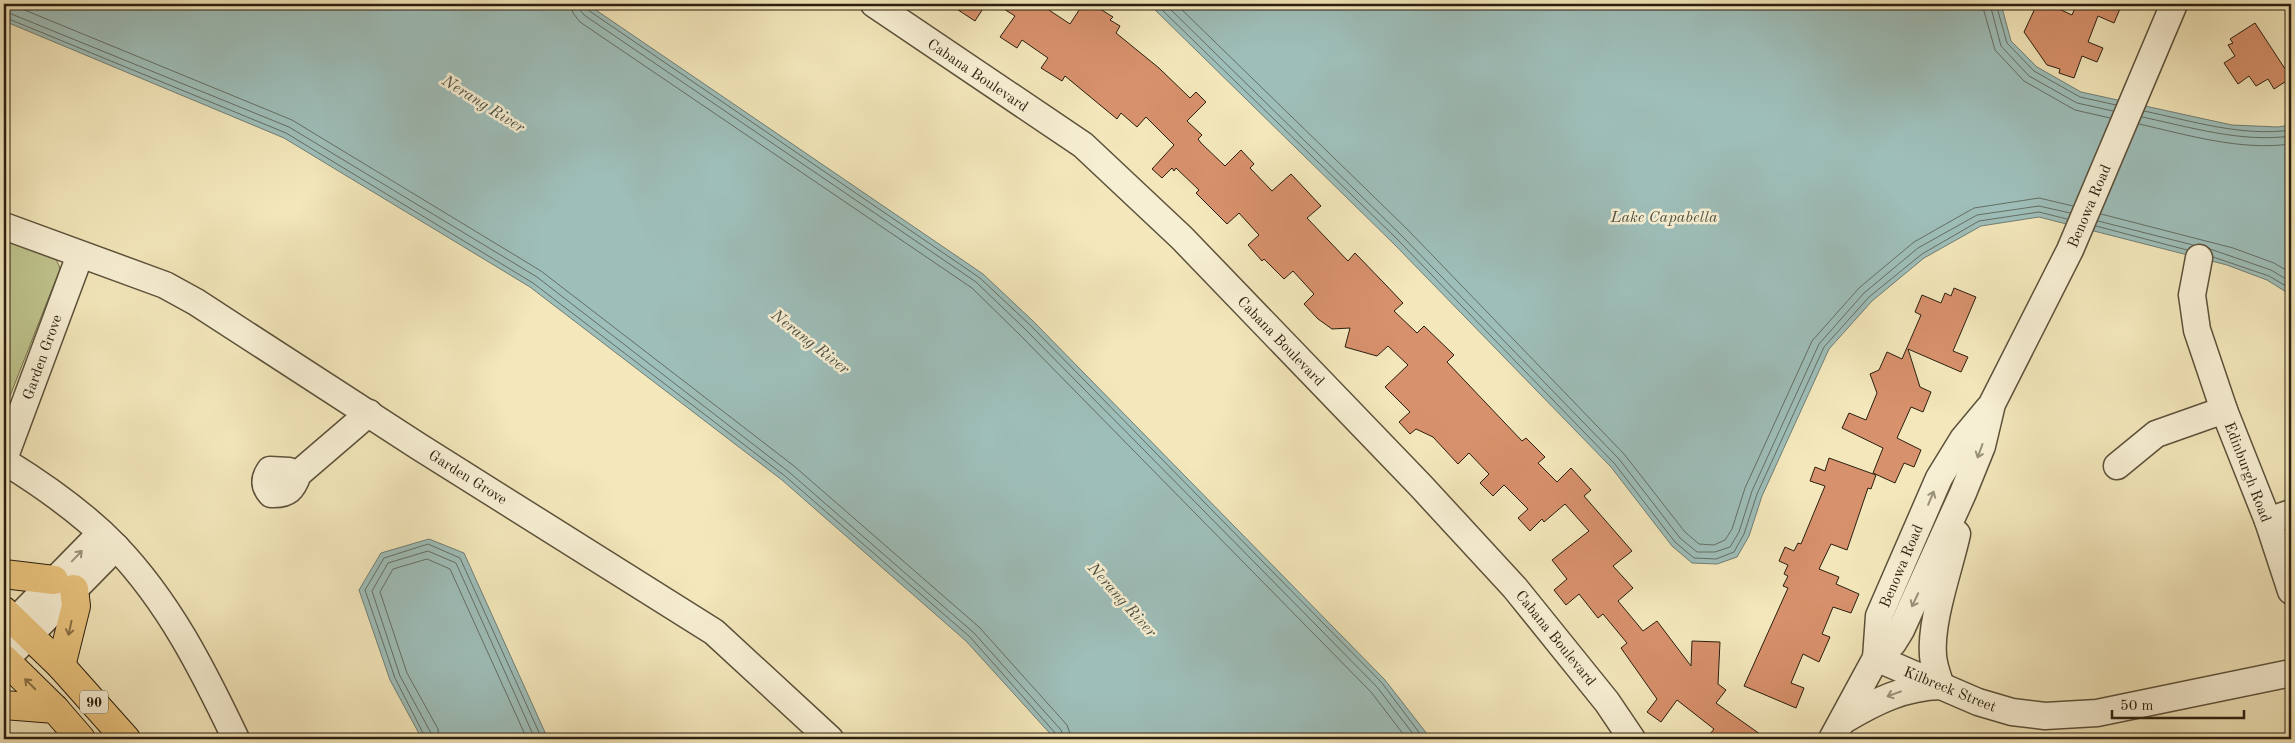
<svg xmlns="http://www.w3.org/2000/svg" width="2295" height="743" viewBox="0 0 2295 743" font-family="'Old Standard TT',serif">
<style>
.green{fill:#bfc48d;stroke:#74724e}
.water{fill:#9ebeb9;stroke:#707e75}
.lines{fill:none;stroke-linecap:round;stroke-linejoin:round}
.shore{stroke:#646e64;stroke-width:1}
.building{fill:#d7916c;stroke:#2a1f0f}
.minor-casing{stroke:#5c513a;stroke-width:29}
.major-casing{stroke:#2a1f0f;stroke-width:30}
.minor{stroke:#f7efd3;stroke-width:26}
.major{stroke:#eac47e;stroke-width:28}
.oneway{stroke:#9b917b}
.oneway2{stroke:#8a7246}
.labels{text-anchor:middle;stroke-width:5;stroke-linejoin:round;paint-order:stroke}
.shield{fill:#f7efd3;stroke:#685d4a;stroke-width:1}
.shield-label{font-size:14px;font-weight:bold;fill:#2a1f0f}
.street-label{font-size:15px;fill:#2a1f0f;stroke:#f7efd3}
.water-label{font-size:16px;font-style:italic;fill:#4d4f42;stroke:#f7efd3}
</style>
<rect width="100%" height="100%" fill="#f3e7bb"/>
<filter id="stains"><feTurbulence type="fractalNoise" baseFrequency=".004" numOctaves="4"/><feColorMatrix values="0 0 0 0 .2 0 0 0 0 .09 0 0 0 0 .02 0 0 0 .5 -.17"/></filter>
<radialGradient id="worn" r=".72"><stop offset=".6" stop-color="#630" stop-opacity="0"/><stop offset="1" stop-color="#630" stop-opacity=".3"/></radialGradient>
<!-- green -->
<path class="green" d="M4,236C24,243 55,246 60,269L8,401L4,403Z"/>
<!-- water -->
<g class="water">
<polygon points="4,4 587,4 983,274 1033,321 1385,680 1431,739 1055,739 966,641 782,480 530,287 284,138 4,21"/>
<polygon points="1149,4 2001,4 2011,41 2037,67 2081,92 2232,125 2278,127 2291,125 2291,295 2267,280 2227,265 2039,217 1981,226 1924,258 1872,301 1829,349 1762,496 1749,536 1737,557 1717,564 1692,563 1672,546 1611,467 1394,244"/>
<polygon points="429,539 464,553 548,739 422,739 390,680 359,590 381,553"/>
</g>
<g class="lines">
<!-- shore -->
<g class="shore">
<polyline points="10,4 292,120 541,271 794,466 979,627 1067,725 1072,739"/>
<polyline points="571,4 573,13 580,22 972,288 1020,335 1371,692 1407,739"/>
<polyline points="579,4 580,10 584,15 976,282 1025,329 1377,687 1417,739"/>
<polyline points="585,4 588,10 980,278 1030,325 1382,683 1424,739"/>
<polyline points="1156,4 1398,240 1614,463 1675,542 1694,558 1716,559 1734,552 1744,534 1757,494 1824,347 1869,297 1922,254 1979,221 2039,212 2067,219"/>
<polyline points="1165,4 1402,236 1619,459 1680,538 1697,552 1715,552 1730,547 1739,532 1752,491 1819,344 1864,293 1918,248 1977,215 2039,206 2070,213"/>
<polyline points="1176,4 1408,230 1624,454 1685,532 1699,544 1714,545 1725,540 1732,529 1745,488 1812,341 1859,288 1914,242 1974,208 2039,198 2073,206"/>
<polyline points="1982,4 1995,50 2024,81 2075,110 2110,118"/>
<polyline points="1990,4 2001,46 2029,76 2077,103 2113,111"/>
<polyline points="1996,4 2007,43 2034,71 2080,97 2116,105"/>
<polyline points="4,11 289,127 537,277 789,472 974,633 1061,730 1064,739"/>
<polyline points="4,17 286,133 533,283 785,476 970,637 1056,734 1058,739"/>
<path d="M2144,111C2192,121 2242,137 2291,130"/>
<path d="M2142,117C2190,127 2241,143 2291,136"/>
<path d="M2139,124C2188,135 2240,151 2291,144"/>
<polyline points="2101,214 2233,248 2274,263 2291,273"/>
<polyline points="2098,221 2193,245"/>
<polyline points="2096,226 2187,250"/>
<polyline points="2210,249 2271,270 2291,282"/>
<polyline points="2213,257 2269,276 2291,289"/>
<polyline points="426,739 395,678 365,590 384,558 428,544 460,558 542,739"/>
<polyline points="432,739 431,733 400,676 372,591 388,563 428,551 456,563 535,739"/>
<polyline points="439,739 438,729 407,673 380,592 393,569 427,559 450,569 527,739"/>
</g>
</g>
<!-- building -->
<g class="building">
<polygon points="949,4 986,4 975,21"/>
<polygon points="996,4 1040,4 1070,24 1083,4 1092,4 1113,17 1110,20 1120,26 1116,33 1159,68 1190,98 1196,92 1206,102 1187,121 1202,135 1198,139 1201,143 1225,166 1241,150 1254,164 1250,168 1272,191 1291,174 1321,206 1307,218 1348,261 1355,253 1384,283 1403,303 1394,311 1417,333 1424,326 1454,355 1447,362 1522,441 1526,438 1545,457 1538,463 1557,482 1571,468 1591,490 1584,496 1632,551 1613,566 1633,588 1618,601 1643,631 1657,621 1691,666 1692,641 1720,642 1718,684 1726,690 1716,703 1767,739 1706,739 1714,729 1677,700 1661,722 1647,712 1657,699 1621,648 1627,643 1603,614 1598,618 1579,594 1566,605 1554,590 1567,579 1552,560 1589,531 1565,504 1544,522 1542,519 1530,531 1518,518 1528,509 1504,485 1493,496 1480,483 1489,474 1469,453 1458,464 1433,437 1416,429 1410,434 1399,422 1410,412 1385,387 1408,365 1388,346 1377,356 1345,347 1350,328 1332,329 1318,319 1304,304 1314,294 1293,271 1284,279 1264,259 1262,261 1248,245 1259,235 1239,213 1227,224 1196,193 1199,190 1176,168 1174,171 1172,168 1162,178 1152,169 1174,145 1146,117 1137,127 1121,113 1117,119 1065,76 1062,81 1041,68 1048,58 1022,40 1017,48 1000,37 1015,16"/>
<polygon points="2037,4 2048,4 2072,15 2075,8 2068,4 2122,4 2114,23 2098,16 2088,42 2103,48 2097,62 2082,56 2074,78 2059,73 2060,69 2047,65 2024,32"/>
<polygon points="2255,23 2291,78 2274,89 2268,79 2256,86 2249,76 2238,84 2224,63 2235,56 2228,45 2233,43 2230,39"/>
<polygon points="1954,288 1976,297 1953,351 1968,357 1961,372 1908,349 1920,387 1931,392 1923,412 1911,407 1897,438 1921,450 1914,467 1904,463 1895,483 1873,473 1883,448 1842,428 1849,413 1866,420 1877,393 1870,374 1879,370 1887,352 1902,359 1921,315 1915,312 1922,295 1941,303 1945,293 1951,296"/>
<polygon points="1829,458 1876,475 1871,489 1868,488 1847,550 1831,544 1819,569 1839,577 1836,584 1859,594 1851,613 1833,607 1822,634 1830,637 1819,662 1803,654 1791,683 1804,688 1796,708 1744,686 1788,588 1783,586 1788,576 1784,574 1788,565 1779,561 1785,547 1794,551 1798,543 1801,544 1825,486 1810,481 1815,467 1825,471"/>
</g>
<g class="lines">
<defs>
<g id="minor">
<polyline points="874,4 1083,145 1182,238 1420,485 1515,588 1607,702 1632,739"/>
<polyline points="4,226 165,285 196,302 418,446 714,632 830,739"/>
<polyline points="2199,258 2192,295 2197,330 2224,410 2268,521 2291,591"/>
<polyline points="4,459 80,255"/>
<path d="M4,461C43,485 83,513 115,546C169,602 203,670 236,739"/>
<polyline points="2117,466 2156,434 2224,410"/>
<path d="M298,474L289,471L270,470C263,480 264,486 271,494C288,495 293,489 298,474L369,413"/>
<polyline points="2268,521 2291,513"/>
<polyline points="4,632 101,533"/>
<polyline points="1876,658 1893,643 1901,630 1963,493 1982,446 1992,404 2070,250 2174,4"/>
<polyline points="1876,658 1978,702 2012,712 2045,716 2097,713 2291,673"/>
<polyline points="4,661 116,547"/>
<path d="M1844,720C1876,701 1904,687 1941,686C1938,677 1934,667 1933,656C1930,621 1949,570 1957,534"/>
<polyline points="1832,739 1876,658 1879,616 1939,478 1963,439 1988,409"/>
</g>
<g id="major">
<polyline points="4,574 54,580"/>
<polyline points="4,611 61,666 126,739"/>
<polyline points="4,659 55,709 81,739"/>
<polyline points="61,666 76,606 74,589"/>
<polyline points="4,705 55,709"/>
</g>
</defs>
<!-- minor casing -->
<use href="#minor" class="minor-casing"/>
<!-- major casing -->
<use href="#major" class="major-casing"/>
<!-- minor -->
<use href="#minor" class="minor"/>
<!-- major -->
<use href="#major" class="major"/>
</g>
<!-- one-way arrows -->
<defs><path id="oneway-shaft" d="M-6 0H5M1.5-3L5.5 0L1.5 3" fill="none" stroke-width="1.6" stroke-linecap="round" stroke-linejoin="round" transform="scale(1.25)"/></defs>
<g class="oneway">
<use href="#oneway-shaft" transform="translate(1980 451) rotate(110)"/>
<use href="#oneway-shaft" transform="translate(1931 498) rotate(-67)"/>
<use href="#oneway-shaft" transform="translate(77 556) rotate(-46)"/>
<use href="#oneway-shaft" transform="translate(1915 600) rotate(115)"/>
<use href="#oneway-shaft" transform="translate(1894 694) rotate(160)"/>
</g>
<g class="oneway2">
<use href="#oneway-shaft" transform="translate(70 628) rotate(102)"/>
<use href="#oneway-shaft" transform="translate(30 684) rotate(-135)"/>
</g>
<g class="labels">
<!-- shield labels -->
<rect class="shield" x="80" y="690.5" width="28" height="23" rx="4"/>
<g class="shield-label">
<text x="94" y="707">90</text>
</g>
<!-- street labels -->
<g class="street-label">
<text transform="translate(978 75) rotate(34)" y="5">Cabana Boulevard</text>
<text transform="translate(2089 206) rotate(-67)" y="5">Benowa Road</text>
<text transform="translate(1281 341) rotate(46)" y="5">Cabana Boulevard</text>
<text transform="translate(42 357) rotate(-70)" y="5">Garden Grove</text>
<text transform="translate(2248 472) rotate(69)" y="5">Edinburgh Road</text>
<text transform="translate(468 477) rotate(32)" y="5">Garden Grove</text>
<text transform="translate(1901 566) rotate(-67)" y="5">Benowa Road</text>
<text transform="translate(1556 638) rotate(51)" y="5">Cabana Boulevard</text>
<text transform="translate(1950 689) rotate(22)" y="5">Kilbreck Street</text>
</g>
<!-- water labels -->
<g class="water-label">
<text transform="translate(484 103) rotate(32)" y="6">Nerang River</text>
<text x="1664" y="222">Lake Capabella</text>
<text transform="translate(811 341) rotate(38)" y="6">Nerang River</text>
<text transform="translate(1123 599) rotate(48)" y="6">Nerang River</text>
</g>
</g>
<!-- margin -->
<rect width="2295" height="743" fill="none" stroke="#f3e7bb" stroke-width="20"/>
<rect x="5" y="5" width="2285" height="733" fill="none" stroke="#2a1f0f" stroke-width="2.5"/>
<rect x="10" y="10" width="2275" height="723" fill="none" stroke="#2a1f0f"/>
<!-- scale -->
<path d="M2112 710v8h132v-8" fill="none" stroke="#2a1f0f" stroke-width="2.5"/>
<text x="2120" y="710" font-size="15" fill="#2a1f0f" stroke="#f7efd3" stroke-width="4" paint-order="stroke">50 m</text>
<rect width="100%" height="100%" filter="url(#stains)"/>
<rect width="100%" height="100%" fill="url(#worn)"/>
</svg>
